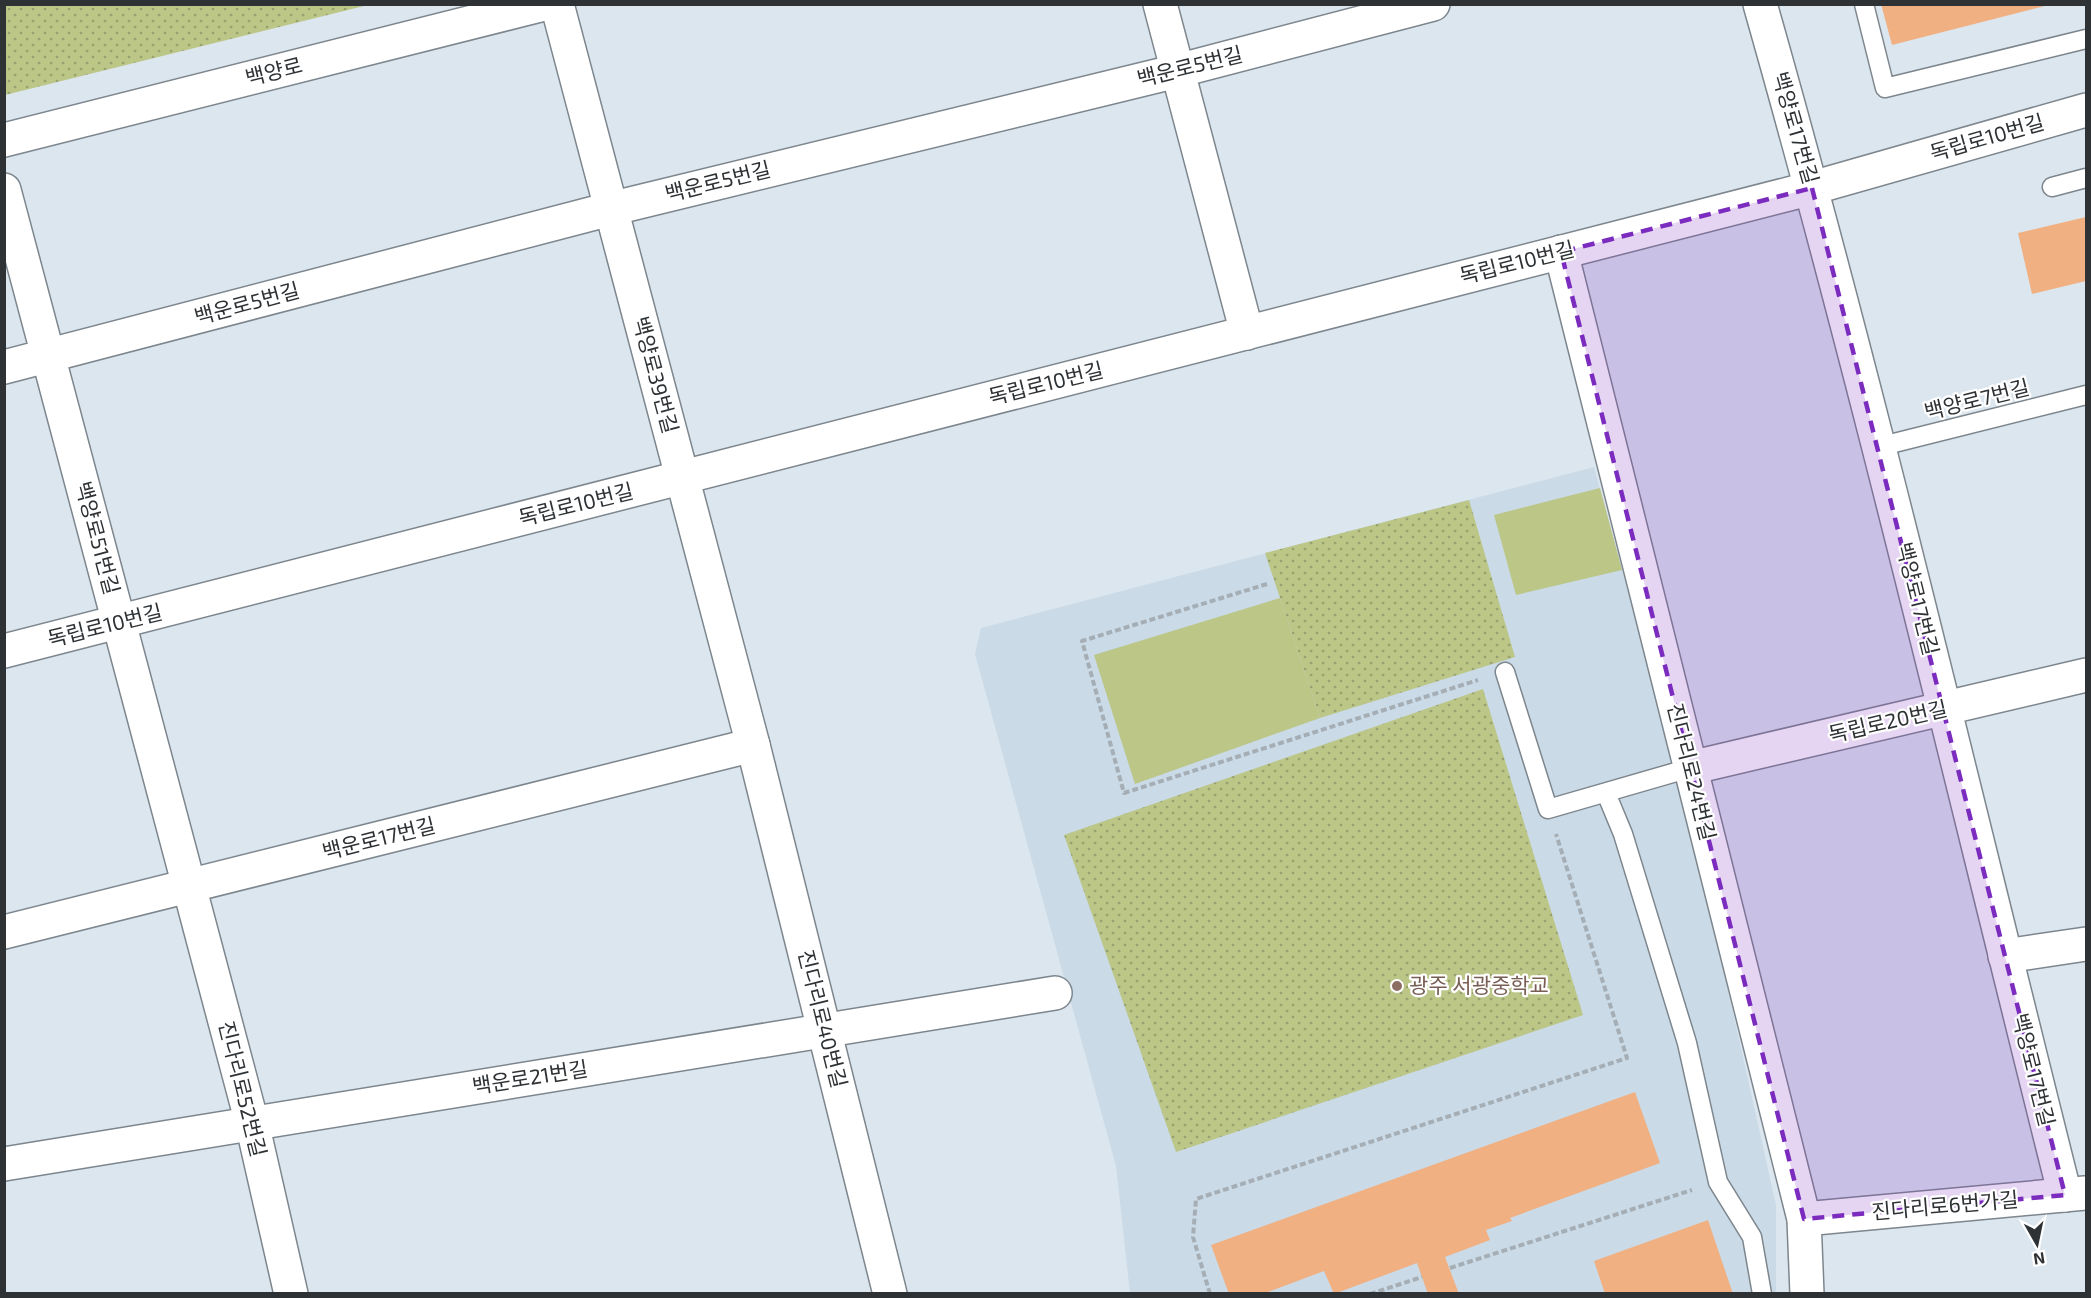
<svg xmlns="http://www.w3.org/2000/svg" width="2091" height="1298" viewBox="0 0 2091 1298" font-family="'Exo 2','Noto Sans KR',sans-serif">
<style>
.built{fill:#cadae6}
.park{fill:url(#park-dots)}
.garden{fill:#bbc687}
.building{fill:#f1b082}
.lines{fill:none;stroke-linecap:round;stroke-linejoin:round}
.service-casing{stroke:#7d868d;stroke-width:21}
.minor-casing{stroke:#7d868d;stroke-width:36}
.tertiary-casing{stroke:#7d868d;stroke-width:36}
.path{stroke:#a6aeb5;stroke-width:4;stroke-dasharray:6 3;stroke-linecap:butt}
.service{stroke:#fff;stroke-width:18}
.minor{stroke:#fff;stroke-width:33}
.tertiary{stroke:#fff;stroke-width:33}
.marked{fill:#7b2cbf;fill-opacity:0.2;stroke:#7b2cbf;stroke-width:4.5;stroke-dasharray:12 8;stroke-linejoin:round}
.education-dot{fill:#8d6e63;stroke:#fff;stroke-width:2}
.labels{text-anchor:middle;stroke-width:4.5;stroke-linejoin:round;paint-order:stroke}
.street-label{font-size:21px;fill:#2e3235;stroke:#fff}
.education-label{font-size:21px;fill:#785e54;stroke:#fff;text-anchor:start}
</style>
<defs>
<pattern id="park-dots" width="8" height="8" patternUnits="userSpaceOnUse" patternTransform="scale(1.5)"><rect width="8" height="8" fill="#bbc687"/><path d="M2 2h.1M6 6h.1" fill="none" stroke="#98a16f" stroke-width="1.8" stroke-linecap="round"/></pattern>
</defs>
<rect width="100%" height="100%" fill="#dce6ef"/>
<!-- built -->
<polygon class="built" points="1594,467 1687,806 1776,1205 1776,1293 1130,1293 1116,1166 975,654 981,628"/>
<!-- park -->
<g class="park">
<polygon points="5,4 368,4 368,5 5,95"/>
<polygon points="1469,500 1515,657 1320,718 1265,553"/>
<polygon points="1483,689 1583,1015 1176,1152 1064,835"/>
</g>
<!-- garden -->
<g class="garden">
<polygon points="1600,488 1622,570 1516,595 1494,515"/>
<polygon points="1280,598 1320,718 1135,784 1094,655"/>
</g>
<!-- building -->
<g class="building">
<polygon points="1881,4 2049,4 2049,5 1892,45"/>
<polygon points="2086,217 2086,281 2032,294 2018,233"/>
<polygon points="1635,1092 1660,1163 1510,1218 1512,1221 1486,1230 1490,1240 1445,1257 1459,1294 1428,1294 1417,1263 1334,1294 1324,1271 1263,1294 1229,1294 1211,1245"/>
<polygon points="1708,1220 1733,1294 1605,1294 1594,1261"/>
</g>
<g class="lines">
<defs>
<g id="service">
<polyline points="1864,4 1885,88 2086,39"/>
<polyline points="2052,187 2086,178"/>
<polyline points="1878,447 2086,395"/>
<polyline points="1505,672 1548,809 1690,768"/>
<polyline points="1606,793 1623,834 1687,1043 1718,1182 1752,1237 1762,1294"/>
</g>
<g id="minor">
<polyline points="557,4 753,745 890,1294"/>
<polyline points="1160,4 1247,333"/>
<path d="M1760,4C1872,398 1965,798 2065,1195"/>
<polyline points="4,190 252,1123 291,1294"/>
<polyline points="1561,252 1804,1219 1807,1294"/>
<polyline points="4,367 610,209 1177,71 1433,4"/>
<polyline points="4,651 1812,188 2086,110"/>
<polyline points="1690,768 2086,675"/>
<polyline points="4,932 753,745"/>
<polyline points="2005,956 2086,944"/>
<polyline points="4,1164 1055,993"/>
<polyline points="1804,1219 2085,1193"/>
</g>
<polyline id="tertiary" points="4,140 544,4"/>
</defs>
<!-- service casing -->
<use href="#service" class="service-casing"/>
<!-- minor casing -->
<use href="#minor" class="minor-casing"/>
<!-- tertiary casing -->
<use href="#tertiary" class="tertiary-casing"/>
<!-- path -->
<g class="path">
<polyline points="1267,584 1082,641 1124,793 1478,680"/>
<polyline points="1450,1268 1692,1190"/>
<polyline points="1210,1294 1193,1237 1196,1199 1627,1058 1556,834"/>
<polyline points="1370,1294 1422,1277"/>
</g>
<!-- service -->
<use href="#service" class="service"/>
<!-- minor -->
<use href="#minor" class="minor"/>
<!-- tertiary -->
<use href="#tertiary" class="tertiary"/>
</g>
<!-- marked area -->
<path class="marked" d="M1812,188L2065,1195L1804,1219L1561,252Z"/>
<!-- markers -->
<circle class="education-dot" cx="1397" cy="986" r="6"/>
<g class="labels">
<!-- street labels -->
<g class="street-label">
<text transform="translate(1190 67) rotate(-14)" y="7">백운로5번길</text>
<text transform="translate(274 72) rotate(-14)" y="7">백양로</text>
<text transform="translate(1795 128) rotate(74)" y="7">백양로17번길</text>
<text transform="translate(1987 138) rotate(-16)" y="7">독립로10번길</text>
<text transform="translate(718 182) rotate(-14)" y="7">백운로5번길</text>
<text transform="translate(1517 263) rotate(-14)" y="7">독립로10번길</text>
<text transform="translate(247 304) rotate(-15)" y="7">백운로5번길</text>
<text transform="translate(655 375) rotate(75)" y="7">백양로39번길</text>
<text transform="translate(1046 384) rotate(-14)" y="7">독립로10번길</text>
<text transform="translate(1977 400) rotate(-14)" y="7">백양로7번길</text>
<text transform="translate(576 505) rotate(-14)" y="7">독립로10번길</text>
<text transform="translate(97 538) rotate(75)" y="7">백양로51번길</text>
<text transform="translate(1917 599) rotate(76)" y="7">백양로17번길</text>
<text transform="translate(105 626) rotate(-14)" y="7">독립로10번길</text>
<text transform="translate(1888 722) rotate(-13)" y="7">독립로20번길</text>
<text transform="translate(1691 772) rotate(76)" y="7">진다리로24번길</text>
<text transform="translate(379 839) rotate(-14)" y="7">백운로17번길</text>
<text transform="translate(822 1019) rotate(76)" y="7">진다리로40번길</text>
<text transform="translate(2033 1070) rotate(76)" y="7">백양로17번길</text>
<text transform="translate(530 1078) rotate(-9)" y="7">백운로21번길</text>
<text transform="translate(242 1089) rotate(76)" y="7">진다리로52번길</text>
<text transform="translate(1945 1206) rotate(-5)" y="7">진다리로6번가길</text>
</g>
<!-- education labels -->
<g class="education-label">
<text x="1409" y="993">광주 서광중학교</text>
</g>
</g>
<!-- border -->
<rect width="2091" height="1298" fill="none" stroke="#2e3235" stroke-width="12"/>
<!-- north arrow -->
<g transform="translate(2037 1244) rotate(171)" stroke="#ffffff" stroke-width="4.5" paint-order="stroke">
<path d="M0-4.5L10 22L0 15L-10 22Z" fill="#2e3235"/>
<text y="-9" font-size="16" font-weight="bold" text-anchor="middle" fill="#2e3235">N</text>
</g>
</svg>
